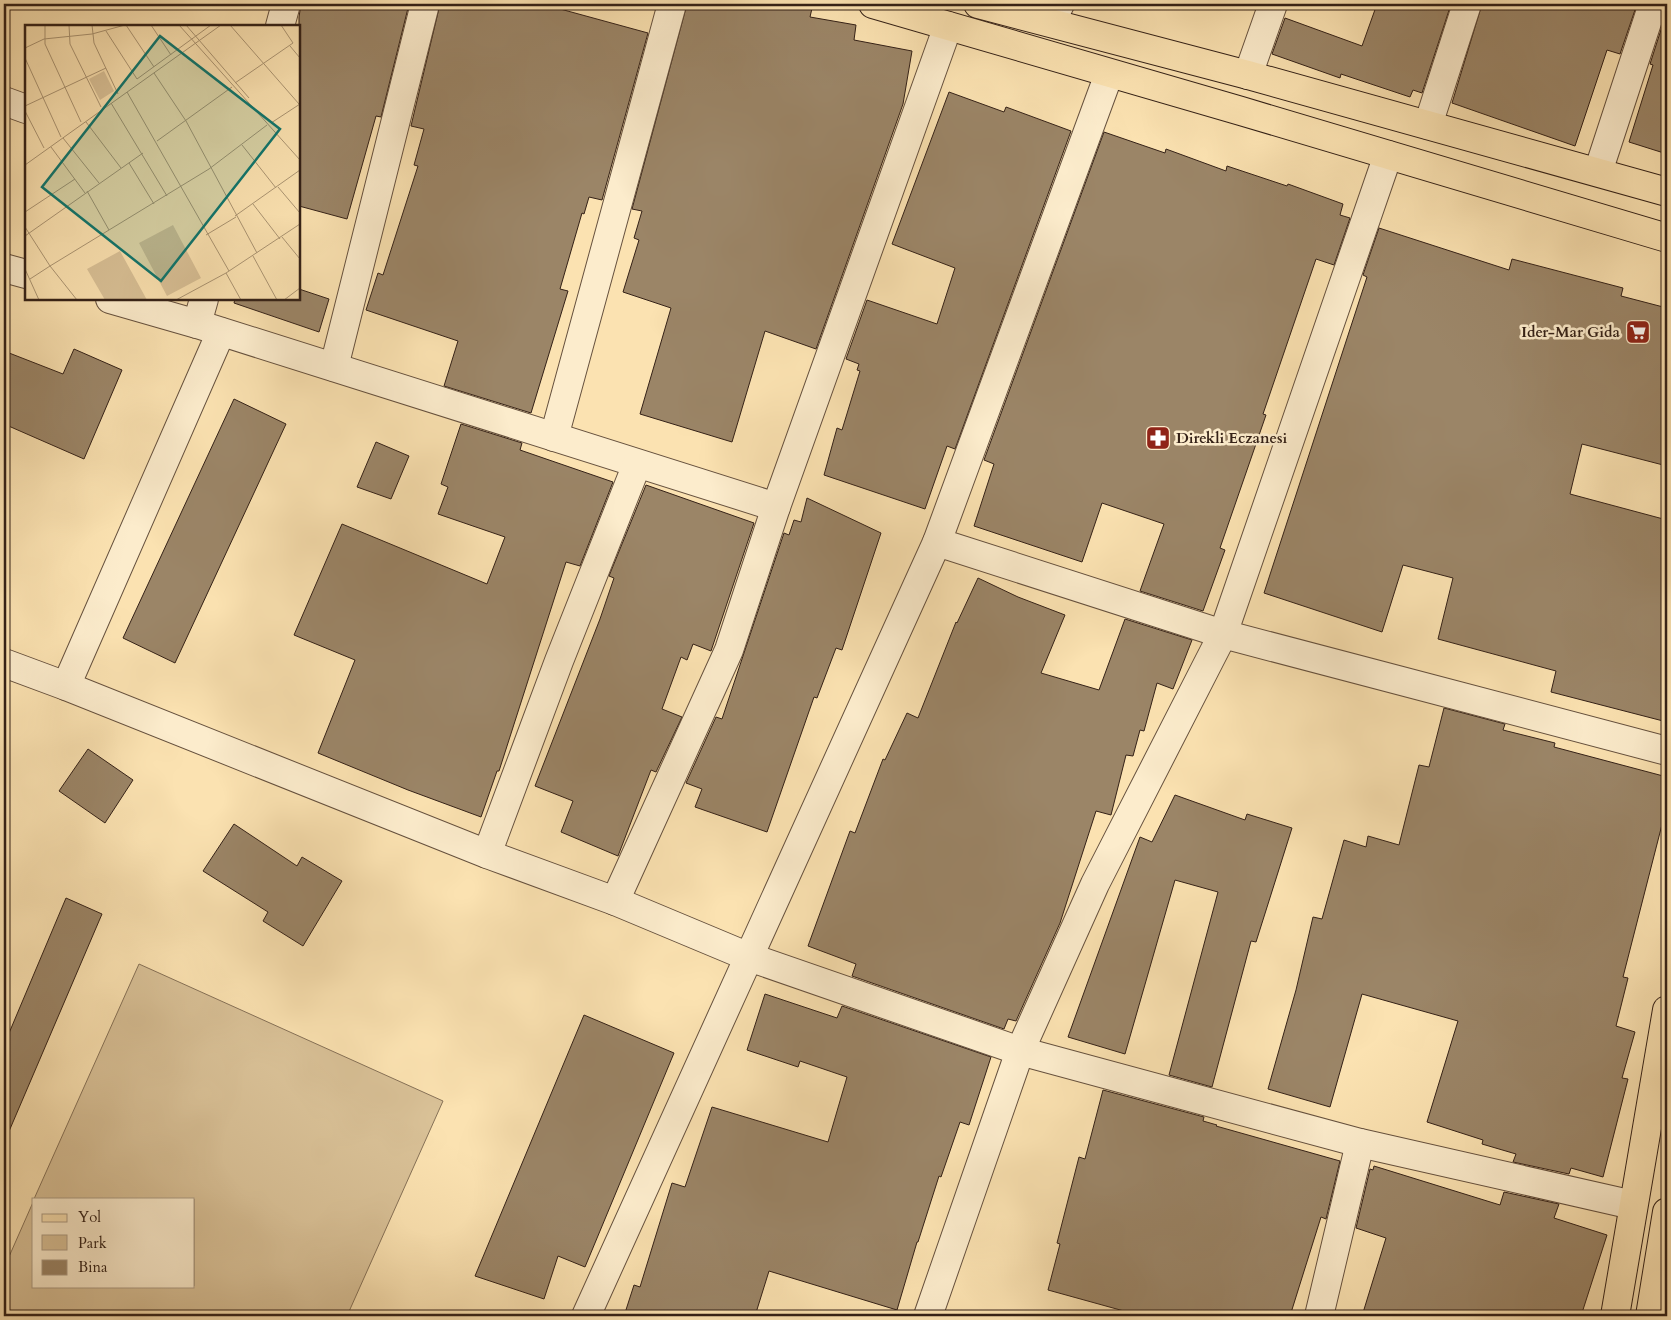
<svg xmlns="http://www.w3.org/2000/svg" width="1671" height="1320" viewBox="0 0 1671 1320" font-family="Cardo,serif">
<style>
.green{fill:#d9c197;stroke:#867157}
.building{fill:#9b8567;stroke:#342117}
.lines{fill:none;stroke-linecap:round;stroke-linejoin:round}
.minor-casing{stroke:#66513e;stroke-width:30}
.major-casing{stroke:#342117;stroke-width:30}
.minor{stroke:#fceccc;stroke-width:28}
.major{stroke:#fbe2b1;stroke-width:28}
.labels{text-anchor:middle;stroke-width:5;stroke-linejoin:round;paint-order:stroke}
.poi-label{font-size:15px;font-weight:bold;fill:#342117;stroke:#fceccc;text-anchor:end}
.inset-road{fill:none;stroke:#ab9573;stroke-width:1}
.view{fill:#0f766e;fill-opacity:0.15;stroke:#0f766e;stroke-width:2.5}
.inset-edge{fill:none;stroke:#342117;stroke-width:2.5}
</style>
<rect width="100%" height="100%" fill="#fbe2b1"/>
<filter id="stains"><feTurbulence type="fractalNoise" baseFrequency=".004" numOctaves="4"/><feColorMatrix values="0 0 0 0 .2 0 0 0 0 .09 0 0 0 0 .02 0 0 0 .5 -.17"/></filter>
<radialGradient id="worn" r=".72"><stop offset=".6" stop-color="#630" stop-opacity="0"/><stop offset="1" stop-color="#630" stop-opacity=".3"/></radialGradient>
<!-- green -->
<polygon class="green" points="139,964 443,1101 347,1316 4,1316 4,1268 34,1200 34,1286 194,1286 194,1199 34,1199"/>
<!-- building -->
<g class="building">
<polygon points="301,4 409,4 381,117 376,116 347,219 299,206 299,17"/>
<polygon points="440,4 542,4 648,33 602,200 589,197 584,214 582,213 560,289 568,291 531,413 444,386 458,341 366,310 378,273 383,275 418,166 414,165 424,129 411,126"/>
<polygon points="687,4 813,4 810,17 856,25 854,40 912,51 903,104 816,349 765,331 732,442 640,414 671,308 623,292 639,240 634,238 642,211 632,209"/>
<polygon points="1377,4 1451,4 1422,93 1413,90 1410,97 1341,74 1340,78 1272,54 1285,18 1362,46"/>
<polygon points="1482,4 1637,4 1620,54 1607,50 1575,146 1452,103"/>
<polygon points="1667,11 1667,154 1629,142 1653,65 1650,64"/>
<polygon points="949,92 1004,112 1006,107 1071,131 955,449 947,446 925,509 824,475 837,428 842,430 860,371 857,370 859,364 846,359 867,300 937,324 955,268 892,244"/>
<polygon points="1104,132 1165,153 1166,149 1226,171 1227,166 1287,186 1288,184 1343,204 1340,215 1350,218 1334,265 1316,259 1263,414 1266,415 1220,548 1225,550 1203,611 1140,591 1164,524 1102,503 1082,562 974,526 994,464 984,460"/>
<polygon points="1379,228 1509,270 1512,259 1623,288 1621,296 1667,308 1667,466 1582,444 1570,494 1667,520 1667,722 1551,692 1556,671 1438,639 1453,578 1403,565 1382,632 1264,593 1367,277 1363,275"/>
<polygon points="299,289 329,299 319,332 234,303 235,299 299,299"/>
<polygon points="74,349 122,370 84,459 4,424 4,351 63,374"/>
<polygon points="234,399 286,424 175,663 123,638"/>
<polygon points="461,424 522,443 520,450 613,482 580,566 566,562 499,771 497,771 481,817 408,790 318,753 355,660 294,635 342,524 487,584 505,537 438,514 448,487 441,484"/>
<polygon points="376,442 409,456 391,499 357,487"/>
<polygon points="646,485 754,523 711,651 693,644 687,660 681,657 662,709 682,717 656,772 651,770 618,856 561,832 573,801 535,786 600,619 614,578 609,576"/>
<polygon points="807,498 881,533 842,650 836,648 817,698 814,697 767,832 695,807 702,789 686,783 716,717 722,719 784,533 789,535 794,520 801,522"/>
<polygon points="978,578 1018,597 1065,615 1041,673 1099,690 1125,619 1192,640 1173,689 1157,683 1144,731 1140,730 1133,756 1126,755 1111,815 1096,811 1060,923 1016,1021 1008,1019 1004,1029 852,976 856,964 808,946 850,831 855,833 883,759 885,760 907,713 918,718 956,622 957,623"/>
<polygon points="1444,708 1505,724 1503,730 1555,743 1554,747 1667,777 1667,805 1623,977 1628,978 1616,1026 1635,1032 1622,1078 1628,1079 1603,1177 1571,1168 1569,1174 1513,1162 1516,1154 1482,1144 1483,1140 1427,1122 1458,1021 1362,994 1330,1107 1268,1089 1296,990 1313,917 1322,919 1344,840 1366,847 1368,836 1399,845 1419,765 1429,767"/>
<polygon points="88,749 133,780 105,823 59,791"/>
<polygon points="1175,795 1245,820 1247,814 1292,828 1256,942 1251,941 1212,1087 1169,1075 1218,892 1175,880 1125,1054 1068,1037 1140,837 1152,842"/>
<polygon points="234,824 297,866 302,857 342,881 303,946 263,921 268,912 203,871"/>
<polygon points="66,898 102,914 4,1143 4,1045"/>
<polygon points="765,994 837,1018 842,1006 991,1057 969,1125 960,1122 941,1177 939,1176 918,1242 917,1242 897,1310 769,1271 755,1316 624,1316 634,1285 640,1287 672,1183 685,1187 712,1107 828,1142 847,1077 800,1061 798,1067 747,1050"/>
<polygon points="584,1015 674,1053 585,1267 558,1256 544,1299 475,1276"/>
<polygon points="1103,1090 1204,1117 1203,1121 1217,1125 1216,1126 1340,1161 1326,1219 1321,1217 1290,1316 1142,1316 1048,1290 1060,1244 1057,1243 1079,1157 1085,1159"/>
<polygon points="1374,1166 1500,1205 1504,1192 1559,1204 1554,1218 1607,1235 1581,1316 1362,1316 1386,1238 1356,1228 1370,1169 1373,1170"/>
</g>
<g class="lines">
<defs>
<g id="minor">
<polyline points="1051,22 1060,4"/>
<polyline points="280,26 286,4"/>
<polyline points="1248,75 1273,4"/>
<polyline points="4,101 26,109"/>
<polyline points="1428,125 1467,4"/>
<polyline points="1598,172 1653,4"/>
<polyline points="4,268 26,274"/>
<polyline points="110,299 197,324 776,507"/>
<polyline points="197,324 204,299"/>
<polyline points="334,367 425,4"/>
<polyline points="554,437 672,4"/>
<polyline points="937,542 1223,634 1667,751"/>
<polyline points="4,663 66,686 487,854 615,901 749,957 1020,1051 1360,1143 1633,1205"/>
<polyline points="66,686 221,332"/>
<polyline points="487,854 559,661 637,464"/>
<polyline points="615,901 729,650 776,507 948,26"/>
<polyline points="586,1316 937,542 1109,74"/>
<polyline points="928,1316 1020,1051 1095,884 1223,634 1388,155"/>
<polyline points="1319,1316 1360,1143"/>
</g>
<g id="major">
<polyline points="873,4 1241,111 1667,238"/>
<polyline points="978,4 1248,75 1667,192"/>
<polyline points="1615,1316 1667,1010"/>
<polyline points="1650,1316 1667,1212"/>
</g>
</defs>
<!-- minor casing -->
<use href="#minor" class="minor-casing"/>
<!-- major casing -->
<use href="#major" class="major-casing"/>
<!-- minor -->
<use href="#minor" class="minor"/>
<!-- major -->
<use href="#major" class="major"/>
</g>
<!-- icons -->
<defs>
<symbol id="supermarket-square" viewBox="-11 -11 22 22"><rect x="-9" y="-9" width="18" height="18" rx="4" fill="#8f2418" stroke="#fceccc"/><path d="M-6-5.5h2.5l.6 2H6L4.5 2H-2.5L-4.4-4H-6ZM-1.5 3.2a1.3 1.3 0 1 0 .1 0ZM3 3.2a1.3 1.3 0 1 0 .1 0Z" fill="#fff"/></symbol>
<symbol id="pharmacy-square" viewBox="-11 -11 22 22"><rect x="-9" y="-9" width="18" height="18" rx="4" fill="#8f2418" stroke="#fceccc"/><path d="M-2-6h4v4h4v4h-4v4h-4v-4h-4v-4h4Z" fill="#fff"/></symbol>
</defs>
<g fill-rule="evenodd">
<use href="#supermarket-square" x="1624" y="318" width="28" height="28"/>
<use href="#pharmacy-square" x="1144" y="424" width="28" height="28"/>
</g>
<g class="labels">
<!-- poi labels -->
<g class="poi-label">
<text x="1620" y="337">Ider-Mar Gida</text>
<text x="1176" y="443" text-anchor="start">Direkli Eczanesi</text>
</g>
</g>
<!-- overview -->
<g transform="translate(25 25)">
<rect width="275" height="275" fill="#fbe2b1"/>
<path d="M79,46L89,66L75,75L64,54ZM148,200L176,253L142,271L114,218ZM95,226L122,275H80L62,244Z" fill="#d9c197"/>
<path class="inset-road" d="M20,0V19L56,97M44,0L45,19L76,82M67,0L69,18L93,69M101,0L129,42M126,0L146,30M154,0L275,135M161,0L224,73M205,0L274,79M81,6L112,54M265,21L275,33M0,23L19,14L67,9L100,0M0,33L36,112M129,48L161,96L232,228M112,54L186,0M210,58L268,18L256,0M102,67L204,246M86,78L142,171M0,81L81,43M0,86L19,123M61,97L96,143M246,98L275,79M38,113L74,158M132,116L207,62M217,120L251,163M26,122L60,168M104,138L129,179M0,140L196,0M253,162L275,188M62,166L84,205M228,179L255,214M0,187L50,154M210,191L275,145M0,202L25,241L184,144L242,100M181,210L211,192M0,211L118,128M257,212L275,234M228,231L252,275M0,244L14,275M201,248L216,275M5,254L25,241L52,275M151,275L201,248L275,199M259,275L275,263"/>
<path class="view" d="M135,11L255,104L136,256L17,162Z"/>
<rect width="275" height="275" class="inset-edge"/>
</g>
<!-- margin -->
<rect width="1671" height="1320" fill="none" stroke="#fbe2b1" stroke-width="20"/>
<rect x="5" y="5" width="1661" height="1310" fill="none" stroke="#342117" stroke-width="2.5"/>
<rect x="10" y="10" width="1651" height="1300" fill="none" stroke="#342117"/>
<!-- legend -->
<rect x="32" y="1198" width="162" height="90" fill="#fceccc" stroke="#ac9b84"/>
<rect x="42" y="1214" width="25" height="8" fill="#fbe2b1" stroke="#ac9b84"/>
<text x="78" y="1222" font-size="15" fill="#342117">Yol</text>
<rect x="42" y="1235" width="25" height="15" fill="#d9c197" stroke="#ac9b84"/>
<text x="78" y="1248" font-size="15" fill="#342117">Park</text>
<rect x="42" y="1260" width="25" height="15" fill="#9b8567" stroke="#ac9b84"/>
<text x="78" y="1272" font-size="15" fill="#342117">Bina</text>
<rect width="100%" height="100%" filter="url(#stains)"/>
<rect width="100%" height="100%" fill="url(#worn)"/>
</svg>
